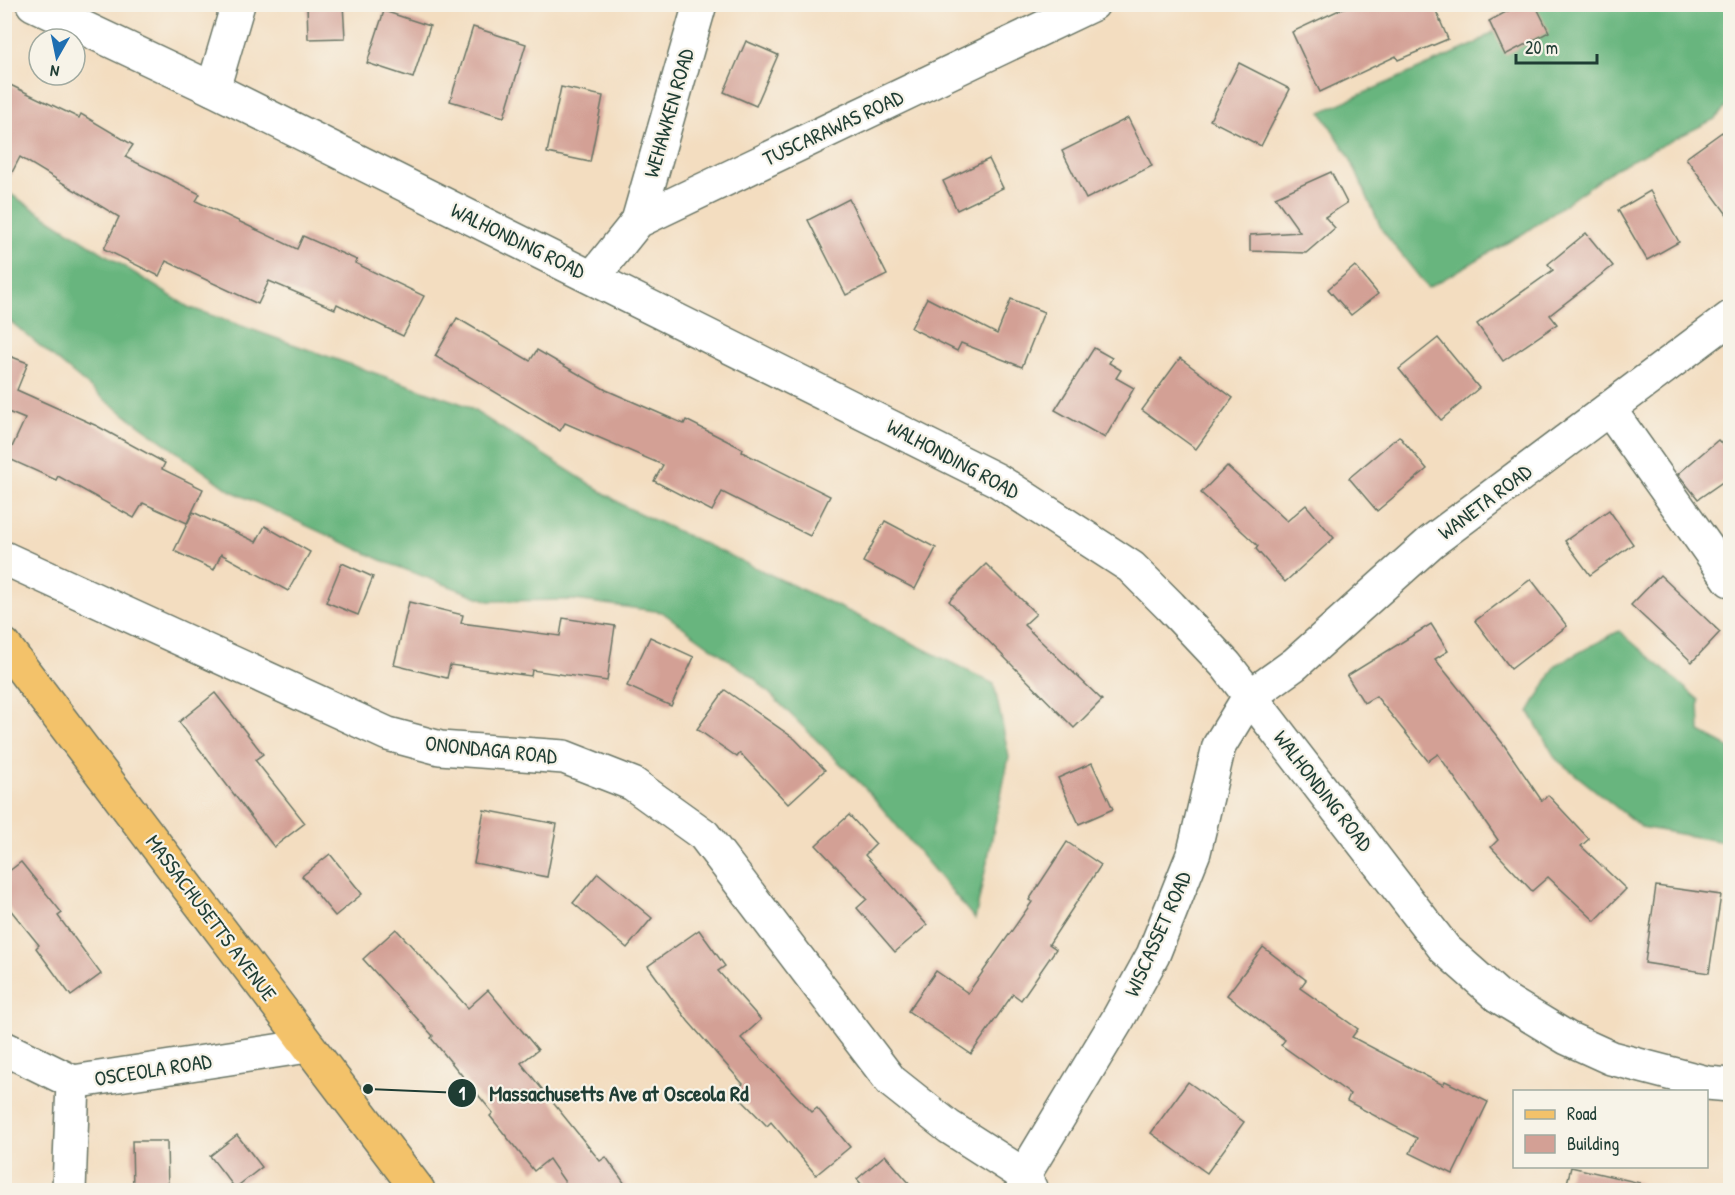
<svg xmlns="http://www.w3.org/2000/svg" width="1735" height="1195" viewBox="0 0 1735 1195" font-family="'Patrick Hand',sans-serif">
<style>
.forest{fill:#68b57e;stroke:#447959;stroke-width:1.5}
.building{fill:#d3a095}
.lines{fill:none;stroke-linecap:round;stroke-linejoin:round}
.minor-casing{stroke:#697565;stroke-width:36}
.major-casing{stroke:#697565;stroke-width:36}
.minor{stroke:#fff;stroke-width:33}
.major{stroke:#f3c26a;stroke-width:33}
.labels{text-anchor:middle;stroke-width:4.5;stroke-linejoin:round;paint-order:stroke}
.street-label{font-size:21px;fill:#1f3d34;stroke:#f7f3e8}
.leader{fill:none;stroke:#1f3d34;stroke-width:2}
.callout-dot{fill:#1f3d34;stroke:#f7f3e8;stroke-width:2}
.mark-label{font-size:18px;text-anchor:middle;font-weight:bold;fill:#fff}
.callout-label{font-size:22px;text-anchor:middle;font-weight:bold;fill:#1f3d34;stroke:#f7f3e8;stroke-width:4.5;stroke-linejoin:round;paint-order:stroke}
</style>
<rect width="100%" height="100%" fill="#f7f3e8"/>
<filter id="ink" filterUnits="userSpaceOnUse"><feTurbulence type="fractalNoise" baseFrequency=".0167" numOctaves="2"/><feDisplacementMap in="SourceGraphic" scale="12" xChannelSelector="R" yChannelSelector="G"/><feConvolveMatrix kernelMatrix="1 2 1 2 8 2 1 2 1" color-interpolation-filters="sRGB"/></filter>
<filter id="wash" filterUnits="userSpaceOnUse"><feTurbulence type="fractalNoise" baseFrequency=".008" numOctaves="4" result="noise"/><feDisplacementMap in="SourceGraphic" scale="24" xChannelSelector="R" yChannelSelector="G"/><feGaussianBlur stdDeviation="1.35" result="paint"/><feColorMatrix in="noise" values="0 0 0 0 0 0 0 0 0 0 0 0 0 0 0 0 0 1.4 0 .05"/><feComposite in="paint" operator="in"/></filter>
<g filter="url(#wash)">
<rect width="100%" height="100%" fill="#f3ddc0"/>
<!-- forest -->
<g class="forest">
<polygon points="1535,5 1730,5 1730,103 1715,119 1616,168 1524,233 1428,288 1382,230 1349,156 1321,112 1473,45"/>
<polygon points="4,190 188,307 465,405 626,507 854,614 994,684 1009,757 975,919 866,789 754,678 662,612 575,600 489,601 388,563 231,491 105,400 5,317"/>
<polygon points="1619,631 1699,700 1700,732 1730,748 1730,843 1641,827 1556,759 1529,712 1556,665"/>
</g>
<g id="blocks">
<!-- building -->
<g class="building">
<polygon points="307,4 343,4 345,38 308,39"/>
<polygon points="1352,4 1433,4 1448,39 1398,60 1396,56 1320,92 1292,32"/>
<polygon points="1521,4 1535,4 1549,32 1505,55 1489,21"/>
<polygon points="384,11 430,26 413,78 367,63"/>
<polygon points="473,27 526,44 504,117 450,101"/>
<polygon points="746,41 778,55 756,106 724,92"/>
<polygon points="1239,63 1290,89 1261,146 1210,120"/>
<polygon points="4,82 79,118 81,114 133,145 125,157 200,194 196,201 297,249 303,236 357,260 355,263 424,296 403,336 337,304 335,309 269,281 258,304 166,261 159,276 104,249 119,217 20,157 4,188"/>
<polygon points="561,87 603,96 590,162 547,153"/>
<polygon points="1128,118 1152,166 1086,199 1062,151"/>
<polygon points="1722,132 1731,145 1731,220 1686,158"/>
<polygon points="989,159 1003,188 957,210 943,181"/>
<polygon points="1331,172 1347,203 1325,217 1335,228 1306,253 1250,251 1250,235 1300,232 1275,197"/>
<polygon points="1650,191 1679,242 1647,260 1618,210"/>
<polygon points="849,199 887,275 846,295 808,220"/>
<polygon points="1586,233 1613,266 1550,315 1557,324 1503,361 1477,324 1553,270 1548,264"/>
<polygon points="1355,266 1378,294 1351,315 1328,289"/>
<polygon points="927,298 997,334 1011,299 1044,312 1022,367 961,343 957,351 911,328"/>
<polygon points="457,318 530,361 537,350 606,390 684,424 686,420 743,449 742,452 830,496 810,536 722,492 712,511 654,481 663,465 565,423 560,431 435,356"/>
<polygon points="1438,338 1479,388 1441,420 1399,369"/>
<polygon points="1094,348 1112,358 1109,363 1121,370 1116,378 1134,388 1105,438 1055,410"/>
<polygon points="4,354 28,363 17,390 97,426 165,463 162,469 203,489 187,523 143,503 134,518 58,476 56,480 7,458 25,419 8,412 4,420"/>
<polygon points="1180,358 1233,398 1196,449 1142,410"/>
<polygon points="1399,436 1427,469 1377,511 1349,478"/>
<polygon points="1718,440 1731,454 1731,476 1698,499 1678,474"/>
<polygon points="1227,466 1287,521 1306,505 1334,538 1285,582 1256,549 1258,546 1201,493"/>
<polygon points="1609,510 1633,544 1590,575 1565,541"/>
<polygon points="193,512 256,542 265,526 310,552 288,591 221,554 214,570 174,551"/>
<polygon points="885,521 936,548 915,589 863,562"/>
<polygon points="342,563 373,577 358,615 326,602"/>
<polygon points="986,564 1036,614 1024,625 1102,700 1074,728 949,601"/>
<polygon points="1660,575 1720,632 1692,662 1631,605"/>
<polygon points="1531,579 1567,626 1511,669 1475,621"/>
<polygon points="409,602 463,615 461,623 560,636 563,618 615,626 607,681 532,670 531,676 450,665 447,678 394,665"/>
<polygon points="1431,624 1448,651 1435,659 1504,745 1542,801 1548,795 1589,839 1581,846 1626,889 1595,921 1548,877 1532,891 1491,847 1498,840 1438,754 1428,761 1376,696 1364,703 1347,676"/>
<polygon points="650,637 694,657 671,706 627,686"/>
<polygon points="725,690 795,739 825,770 788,804 740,753 737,757 697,729"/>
<polygon points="215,693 263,754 255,760 305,823 274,847 179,722"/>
<polygon points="1092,763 1113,809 1079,824 1058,778"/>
<polygon points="484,810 557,824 547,877 474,863"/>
<polygon points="849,815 876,844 865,855 927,925 895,952 857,908 867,899 816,845"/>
<polygon points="1067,842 1101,865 1049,944 1056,949 1021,1000 1013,994 971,1054 908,1011 936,971 968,993 1032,902 1029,900"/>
<polygon points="330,854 362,894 335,916 302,876"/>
<polygon points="21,862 62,913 58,916 101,974 71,996 36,948 39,945 4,902 4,875"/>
<polygon points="598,873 652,918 627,948 573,903"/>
<polygon points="1656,886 1721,895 1709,973 1645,963"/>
<polygon points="396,929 468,1008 488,990 538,1050 521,1063 600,1161 606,1157 630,1191 571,1191 549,1159 534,1171 490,1116 493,1113 431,1038 433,1036 363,959"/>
<polygon points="699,930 725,966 718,971 761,1020 741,1038 812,1112 817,1108 850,1147 816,1175 771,1122 767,1126 734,1092 743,1084 688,1021 648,966"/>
<polygon points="1263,947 1306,980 1300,988 1358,1029 1352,1037 1443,1085 1445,1081 1488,1102 1453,1174 1410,1153 1417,1138 1347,1101 1350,1094 1281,1045 1285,1040 1227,995"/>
<polygon points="1188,1082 1244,1122 1207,1173 1151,1133"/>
<polygon points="237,1135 262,1167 235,1188 210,1156"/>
<polygon points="132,1141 167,1141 168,1191 133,1191"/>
<polygon points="885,1155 916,1191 867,1191 857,1179"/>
<polygon points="1571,1167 1640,1183 1639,1191 1565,1191"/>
</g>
</g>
</g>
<g filter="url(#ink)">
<use href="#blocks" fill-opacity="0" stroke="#697565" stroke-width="1.5"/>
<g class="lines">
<defs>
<g id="minor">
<polyline points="33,4 213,89 997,480 1131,567 1170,606 1226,665 1445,949 1498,996 1567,1038 1611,1058 1707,1083 1730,1085"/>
<polyline points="213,89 238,4"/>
<polyline points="638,221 700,4"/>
<polyline points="593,277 638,221 1093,4"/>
<polyline points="1609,409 1730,580"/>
<polyline points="4,558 388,734 440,748 564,757 633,784 704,835 891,1081 949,1127 1024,1175 1031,1190"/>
<polyline points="4,1048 73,1082 308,1046"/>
<polyline points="69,1190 73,1082"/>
<polyline points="1023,1190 1024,1175 1118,1019 1153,955 1194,852 1219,746 1249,697 1295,664 1431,542 1730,318"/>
</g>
<polyline id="major" points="4,645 418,1190"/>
</defs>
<!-- minor casing -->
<use href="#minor" class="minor-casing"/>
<!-- major casing -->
<use href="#major" class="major-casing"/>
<!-- minor -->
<use href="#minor" class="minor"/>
<!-- major -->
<use href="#major" class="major"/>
</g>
</g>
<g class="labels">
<!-- street labels -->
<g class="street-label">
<text transform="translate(669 113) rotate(-74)" y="7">WEHAWKEN ROAD</text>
<text transform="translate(833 128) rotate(-25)" y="7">TUSCARAWAS ROAD</text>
<text transform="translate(518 241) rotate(26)" y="7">WALHONDING ROAD</text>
<text transform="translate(953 459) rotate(28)" y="7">WALHONDING ROAD</text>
<text transform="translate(1485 502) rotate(-37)" y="7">WANETA ROAD</text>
<text transform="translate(491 750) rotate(6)" y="7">ONONDAGA ROAD</text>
<text transform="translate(1323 791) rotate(52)" y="7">WALHONDING ROAD</text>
<text transform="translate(211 918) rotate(53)" y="7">MASSACHUSETTS AVENUE</text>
<text transform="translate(1158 934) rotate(-66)" y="7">WISCASSET ROAD</text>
<text transform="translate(153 1070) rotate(-9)" y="7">OSCEOLA ROAD</text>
</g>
</g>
<!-- callouts -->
<path class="leader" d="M368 1089L462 1093"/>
<g class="callout-dot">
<circle cx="368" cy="1089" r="6"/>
<circle cx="462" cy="1093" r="15"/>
</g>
<g class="mark-label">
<text x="462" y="1100">1</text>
</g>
<g class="callout-label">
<text x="619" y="1101">Massachusetts Ave at Osceola Rd</text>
</g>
<!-- margin -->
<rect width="1735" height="1195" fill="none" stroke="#f7f3e8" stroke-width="24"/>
<!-- legend -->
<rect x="1513" y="1090" width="195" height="78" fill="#f7f3e8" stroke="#a1aaa0" stroke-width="1.5"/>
<rect x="1525" y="1110" width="30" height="9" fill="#f3c26a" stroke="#a1aaa0" stroke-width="1.5"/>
<text x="1567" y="1120" font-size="18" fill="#1f3d34">Road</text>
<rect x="1525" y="1135" width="30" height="18" fill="#d3a095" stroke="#a1aaa0" stroke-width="1.5"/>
<text x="1567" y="1150" font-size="18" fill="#1f3d34">Building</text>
<!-- north arrow -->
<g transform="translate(57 57) rotate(189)"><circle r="28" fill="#f7f3e8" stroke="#a1aaa0" stroke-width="1.5"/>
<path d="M0-4.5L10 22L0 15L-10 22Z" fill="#1f6fb2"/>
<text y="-9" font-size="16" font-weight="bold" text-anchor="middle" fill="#1f3d34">N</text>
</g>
<!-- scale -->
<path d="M1516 54v9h81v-9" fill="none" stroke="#1f3d34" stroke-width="3"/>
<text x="1525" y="54" font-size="18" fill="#1f3d34" stroke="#f7f3e8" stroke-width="4.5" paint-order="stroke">20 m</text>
</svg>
